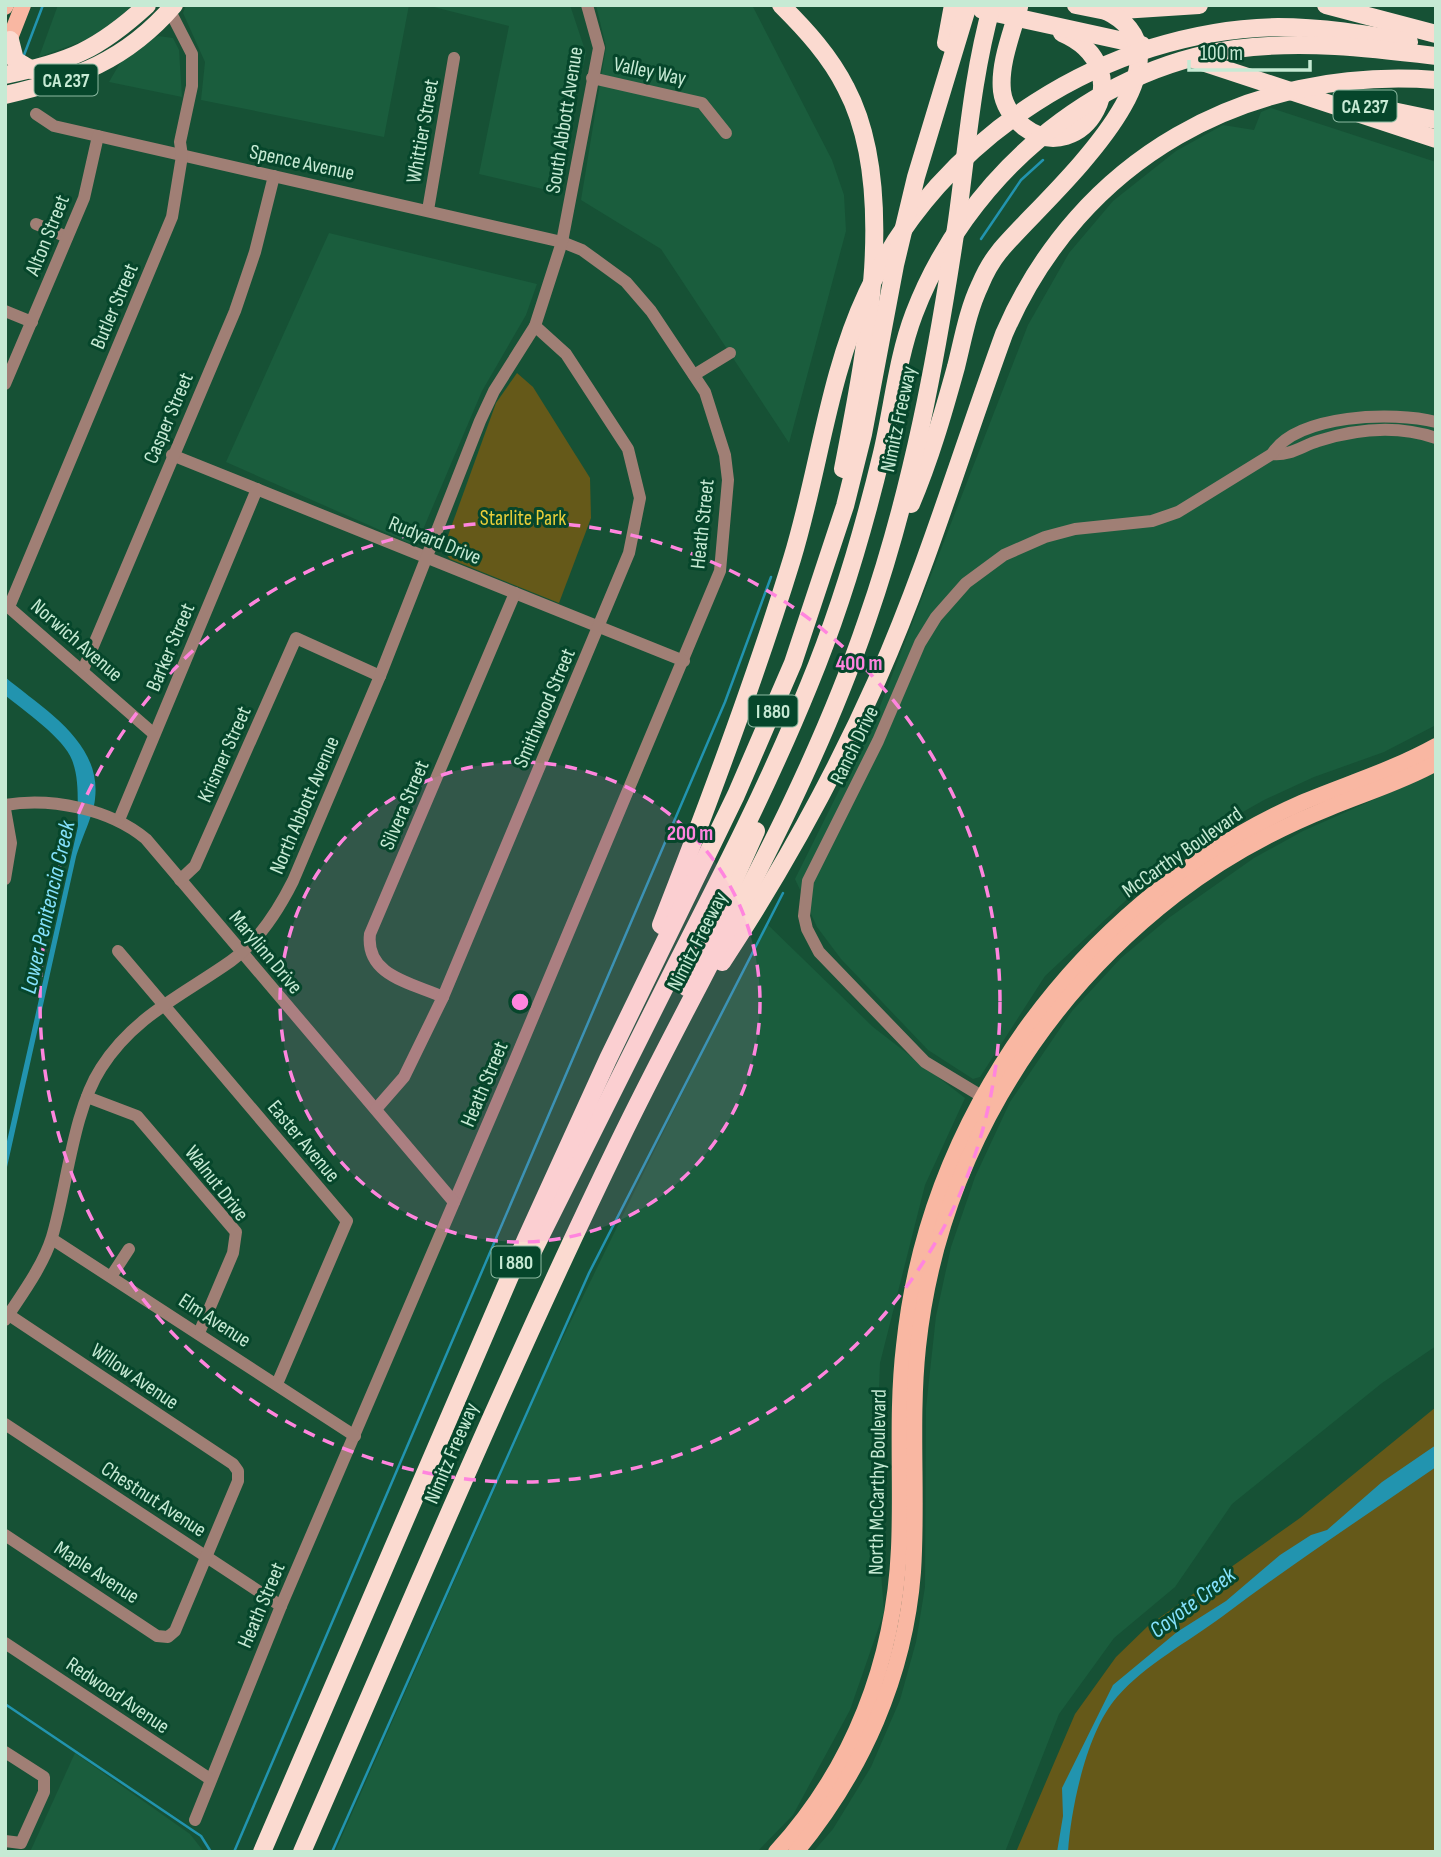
<svg xmlns="http://www.w3.org/2000/svg" width="1441" height="1857" viewBox="0 0 1441 1857" font-family="'Sofia Sans Condensed',sans-serif">
<style>
.built{fill:#1a5d3d}
.green{fill:#655919}
.water{fill:#2294af}
.lines{fill:none;stroke-linecap:round;stroke-linejoin:round}
.stream{stroke:#2294af;stroke-width:2.5}
.minor{stroke:#a07f75;stroke-width:12}
.major{stroke:#f9b7a2;stroke-width:16}
.highway{stroke:#fbdad0;stroke-width:18}
.ring{fill:none;stroke:#ff85de;stroke-width:3.5;stroke-dasharray:12 9}
.labels{text-anchor:middle;stroke-width:6;stroke-linejoin:round;paint-order:stroke}
.shield{fill:#06462b;stroke:#8cb9a1;stroke-width:2}
.shield-label{font-size:19px;font-weight:bold;fill:#c6ead4}
.street-label{font-size:21px;fill:#c6ead4;stroke:#06462b}
.park-label{font-size:21px;fill:#e9ce39;stroke:#06462b}
.water-label{font-size:23px;font-style:italic;fill:#85e2fc;stroke:#06462b}
.centre{fill:#ff85de;stroke:#06462b;stroke-width:3.5}
.ring-label{font-size:21px;text-anchor:middle;font-weight:bold;fill:#ff85de;stroke:#06462b;stroke-width:6;stroke-linejoin:round;paint-order:stroke}
</style>
<rect width="100%" height="100%" fill="#165135"/>
<!-- built -->
<g class="built">
<polygon points="58,5 133,5 105,29 83,41 39,57"/>
<polygon points="186,5 409,5 384,137 201,100 205,62 183,13"/>
<polygon points="426,5 570,5 586,53 555,192 479,174 509,26"/>
<polygon points="596,5 752,5 832,160 844,195 846,231 789,443 661,249 581,200 606,47"/>
<polygon points="158,36 173,38 179,50 182,97 109,82 123,58"/>
<polygon points="1271,108 1436,162 1436,725 1384,752 1314,777 1264,800 1218,826 1154,874 1045,976 980,1077 973,1079 928,1050 841,959 817,927 795,879 877,714 1028,325 1069,253 1113,201 1176,151 1223,125 1254,130 1261,112"/>
<polygon points="329,233 537,284 526,315 482,391 416,546 226,462"/>
<polygon points="1436,772 1436,1346 1382,1383 1232,1504 1175,1587 1114,1638 1059,1714 1005,1852 813,1852 833,1829 871,1767 900,1700 916,1642 925,1587 926,1408 936,1316 951,1247 975,1177 1010,1102 1072,1011 1121,958 1170,917 1254,858 1303,831"/>
<polygon points="766,923 873,1027 965,1098 925,1185 880,1363 875,1492 884,1612 850,1710 793,1815 757,1852 335,1852 548,1368"/>
<polygon points="75,1753 190,1834 204,1852 30,1852"/>
</g>
<!-- green -->
<g class="green">
<polygon points="517,373 533,387 590,478 591,518 559,603 450,559 445,553 445,544 496,403"/>
<polygon points="1436,1407 1436,1852 1016,1852 1075,1714 1116,1657 1148,1626 1300,1518"/>
</g>
<!-- water -->
<g class="water">
<path d="M5,677C43,709 102,742 95,799C94,813 81,840 76,857L5,1176V1150L78,826C77,804 80,780 72,760C64,738 24,711 5,695Z"/>
<path d="M1436,1445V1467C1365,1516 1292,1564 1223,1616C1188,1642 1146,1664 1117,1697C1087,1731 1071,1807 1068,1852H1057L1063,1816L1062,1788L1113,1685L1177,1632L1226,1601L1280,1555L1311,1535L1327,1530L1382,1482Z"/>
</g>
<g class="lines">
<!-- stream -->
<g class="stream">
<polyline points="24,55 43,5"/>
<polyline points="981,239 1021,180 1043,160"/>
<polyline points="5,1704 201,1836 211,1852"/>
<polyline points="234,1852 725,702 771,577"/>
<polyline points="332,1852 589,1273 783,893"/>
</g>
<!-- minor -->
<g class="minor">
<polyline points="592,78 702,103 726,133"/>
<polyline points="36,114 54,126 562,242 582,250 626,282 651,311 705,392 725,455 728,480 720,571 515,1060 281,1606 195,1820"/>
<polyline points="428,210 454,58"/>
<polyline points="36,224 67,237"/>
<polyline points="5,311 32,322"/>
<polyline points="694,375 730,353"/>
<polyline points="5,384 84,198 98,136"/>
<path d="M1272,454C1290,456 1302,446 1318,441C1356,429 1398,425 1436,438"/>
<polyline points="172,455 684,661"/>
<polyline points="5,604 154,734"/>
<polyline points="9,607 172,217 182,156 180,142 192,86 192,54 170,11"/>
<polyline points="83,670 235,311 255,252 274,176"/>
<path d="M5,805C51,797 110,809 146,839L454,1202"/>
<polyline points="5,809 11,843 5,879"/>
<polyline points="119,820 257,489"/>
<polyline points="180,880 195,866 296,638 380,676"/>
<polyline points="118,951 347,1221 277,1384"/>
<path d="M443,997C412,983 365,976 370,934L515,593"/>
<polyline points="87,1097 137,1116 236,1232 233,1253 199,1333"/>
<path d="M988,1100L925,1062L819,952L807,929L804,916L808,881L878,741L920,643L936,617L966,583L1004,555L1045,537L1075,529L1152,521L1178,512L1272,454C1297,414 1394,411 1436,422"/>
<polyline points="376,1109 404,1077 443,997 629,553 640,498 628,449 566,354 535,326"/>
<polyline points="52,1239 355,1436"/>
<polyline points="112,1275 129,1249"/>
<path d="M5,1320C22,1294 43,1266 52,1237C67,1187 73,1111 101,1068C134,1016 183,995 231,961C259,941 278,911 293,881L380,676L480,421L494,391L535,326L562,242L599,48L587,5"/>
<polyline points="5,1424 281,1606"/>
<polyline points="5,1535 157,1636 168,1637 175,1631 238,1481 238,1471 233,1464 9,1315"/>
<polyline points="5,1643 210,1779"/>
<polyline points="5,1752 44,1777 44,1792 21,1843 5,1841"/>
</g>
<!-- major -->
<g class="major">
<polyline points="5,7 6,5"/>
<polyline points="5,51 23,5"/>
<path d="M776,1852C853,1768 894,1661 899,1548C902,1481 896,1413 904,1346C922,1173 1010,1015 1142,903C1190,863 1244,828 1301,803C1346,784 1393,770 1436,746"/>
<path d="M796,1852C862,1772 905,1676 913,1572C918,1497 910,1422 918,1347C937,1168 1033,1005 1175,895C1221,859 1274,830 1329,808C1365,793 1402,782 1436,763"/>
</g>
<!-- highway -->
<g class="highway">
<path d="M781,5C806,30 830,56 846,88C900,190 864,360 843,469"/>
<polyline points="1076,5 1106,11 1199,5"/>
<polyline points="1326,5 1436,34"/>
<path d="M1019,7C1012,33 999,64 1002,91C1004,107 1013,118 1024,127C1082,171 1145,69 1062,33"/>
<polyline points="982,10 1142,45"/>
<polyline points="10,40 15,60 32,70"/>
<polyline points="946,43 953,5"/>
<polyline points="1193,59 1436,139"/>
<path d="M5,75C69,62 98,50 147,5"/>
<path d="M5,95C75,79 126,61 174,5"/>
<polyline points="1364,105 1436,120"/>
<path d="M911,504C930,459 943,414 956,367C963,339 968,310 980,285C985,273 991,262 999,252C1034,207 1211,62 1106,11"/>
<path d="M661,925C708,805 754,683 792,559C819,471 828,376 867,293C939,137 1107,30 1278,27C1322,27 1365,34 1409,42"/>
<path d="M722,962C781,872 834,777 878,678C927,567 962,449 1004,334C1080,158 1247,66 1436,80"/>
<polyline points="686,987 756,831"/>
<path d="M526,1265C576,1165 626,1065 676,965C723,873 770,781 809,685C840,610 863,532 882,453C893,407 897,359 914,314C965,180 1090,69 1235,49C1303,40 1369,48 1436,56"/>
<polyline points="262,1852 526,1239 608,1059 736,795 793,663 845,506 863,434 895,265 916,177 968,5"/>
<path d="M302,1852C406,1614 506,1375 619,1142C703,968 805,803 867,620C912,491 937,356 957,221C967,149 972,76 992,5"/>
</g>
</g>
<!-- distance rings -->
<circle cx="520" cy="1002" r="240" fill="#ff85de" fill-opacity=".12"/>
<g class="ring">
<circle cx="520" cy="1002" r="240"/>
<circle cx="520" cy="1002" r="480"/>
</g>
<g class="labels">
<!-- shield labels -->
<g class="shield">
<rect x="34.5" y="64.5" width="63" height="31" rx="5"/>
<rect x="1333.5" y="90.5" width="63" height="31" rx="5"/>
<rect x="748.5" y="695.5" width="49" height="31" rx="5"/>
<rect x="491.5" y="1246.5" width="49" height="31" rx="5"/>
</g>
<g class="shield-label">
<text x="66" y="87">CA 237</text>
<text x="1365" y="113">CA 237</text>
<text x="773" y="718">I 880</text>
<text x="516" y="1269">I 880</text>
</g>
<!-- street labels -->
<g class="street-label">
<text transform="translate(650 71) rotate(12)" y="7">Valley Way</text>
<text transform="translate(564 120) rotate(-81)" y="7">South Abbott Avenue</text>
<text transform="translate(422 131) rotate(-80)" y="7">Whittier Street</text>
<text transform="translate(302 162) rotate(12)" y="7">Spence Avenue</text>
<text transform="translate(47 235) rotate(-68)" y="7">Alton Street</text>
<text transform="translate(114 306) rotate(-67)" y="7">Butler Street</text>
<text transform="translate(168 418) rotate(-67)" y="7">Casper Street</text>
<text transform="translate(898 419) rotate(-78)" y="7">Nimitz Freeway</text>
<text transform="translate(702 524) rotate(-84)" y="7">Heath Street</text>
<text transform="translate(435 540) rotate(22)" y="7">Rudyard Drive</text>
<text transform="translate(77 640) rotate(41)" y="7">Norwich Avenue</text>
<text transform="translate(170 647) rotate(-67)" y="7">Barker Street</text>
<text transform="translate(544 708) rotate(-67)" y="7">Smithwood Street</text>
<text transform="translate(854 745) rotate(-64)" y="7">Ranch Drive</text>
<text transform="translate(224 754) rotate(-66)" y="7">Krismer Street</text>
<text transform="translate(304 805) rotate(-67)" y="7">North Abbott Avenue</text>
<text transform="translate(404 805) rotate(-67)" y="7">Silvera Street</text>
<text transform="translate(1182 852) rotate(-35)" y="7">McCarthy Boulevard</text>
<text transform="translate(697 941) rotate(-63)" y="7">Nimitz Freeway</text>
<text transform="translate(266 952) rotate(50)" y="7">Marylinn Drive</text>
<text transform="translate(484 1084) rotate(-67)" y="7">Heath Street</text>
<text transform="translate(304 1141) rotate(50)" y="7">Easter Avenue</text>
<text transform="translate(217 1183) rotate(52)" y="7">Walnut Drive</text>
<text transform="translate(215 1320) rotate(33)" y="7">Elm Avenue</text>
<text transform="translate(135 1376) rotate(34)" y="7">Willow Avenue</text>
<text transform="translate(451 1453) rotate(-67)" y="7">Nimitz Freeway</text>
<text transform="translate(877 1482) rotate(-89)" y="7">North McCarthy Boulevard</text>
<text transform="translate(154 1499) rotate(33)" y="7">Chestnut Avenue</text>
<text transform="translate(97 1572) rotate(33)" y="7">Maple Avenue</text>
<text transform="translate(261 1605) rotate(-67)" y="7">Heath Street</text>
<text transform="translate(118 1695) rotate(34)" y="7">Redwood Avenue</text>
</g>
<!-- park labels -->
<g class="park-label">
<text x="523" y="525">Starlite Park</text>
</g>
<!-- water labels -->
<g class="water-label">
<text transform="translate(47 907) rotate(-77)" y="8">Lower Penitencia Creek</text>
<text transform="translate(1192 1602) rotate(-37)" y="8">Coyote Creek</text>
</g>
</g>
<circle cx="520" cy="1002" r="10" class="centre"/>
<g class="ring-label">
<text x="859" y="670">400 m</text>
<text x="690" y="840">200 m</text>
</g>
<!-- border -->
<rect width="1441" height="1857" fill="none" stroke="#c6ead4" stroke-width="14"/>
<!-- scale -->
<path d="M1189 60v10h121v-10" fill="none" stroke="#c6ead4" stroke-width="3.5"/>
<text x="1200" y="60" font-size="21" fill="#c6ead4" stroke="#06462b" stroke-width="5" paint-order="stroke">100 m</text>
</svg>
